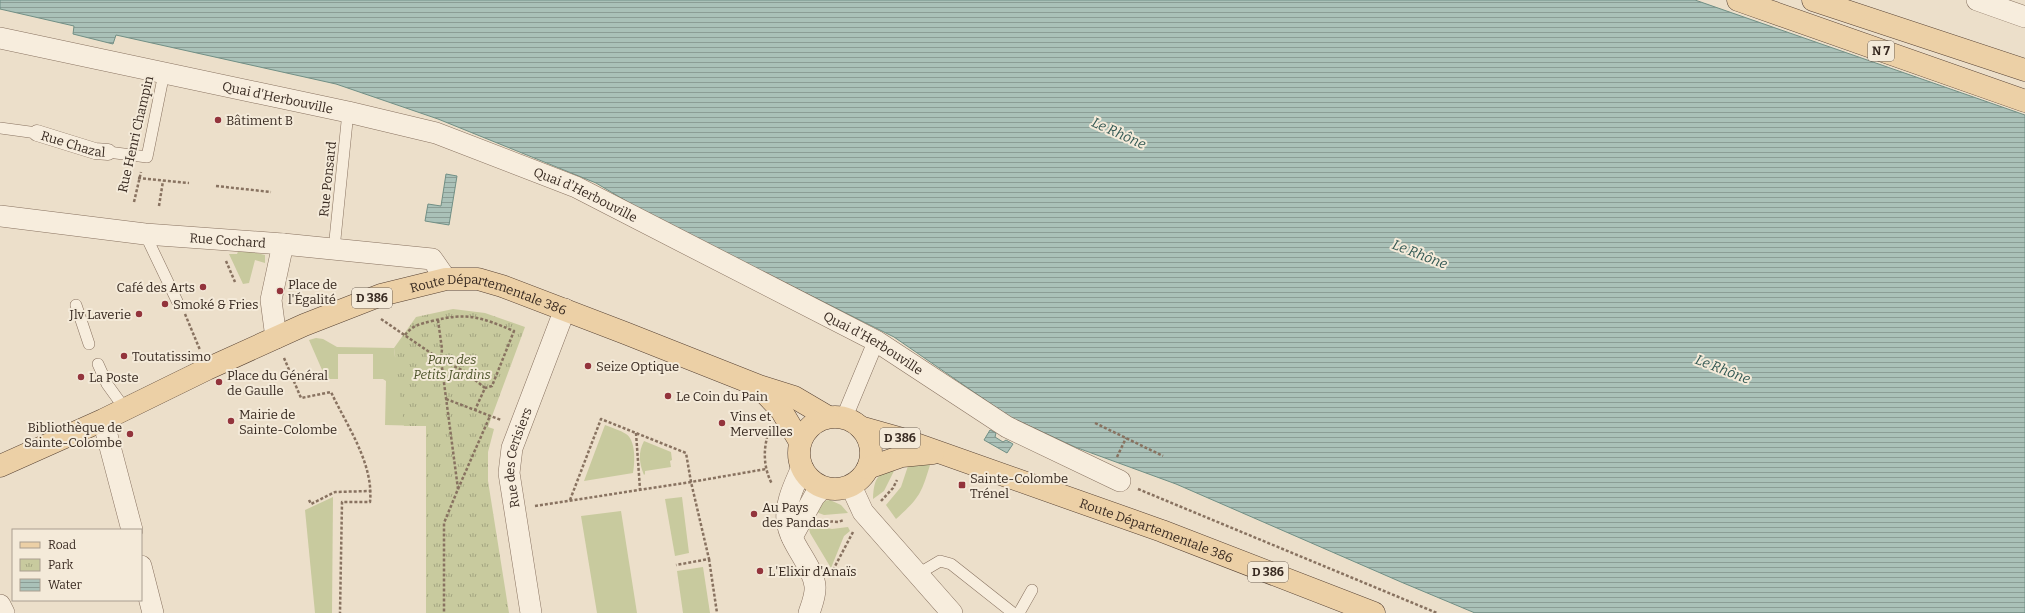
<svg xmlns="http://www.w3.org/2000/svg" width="2025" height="613" viewBox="0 0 2025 613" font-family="Bitter,serif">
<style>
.green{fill:#c8ca9e}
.park{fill:url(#park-tufts)}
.water{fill:url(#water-rules);stroke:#718f85}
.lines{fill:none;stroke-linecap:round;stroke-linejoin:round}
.service-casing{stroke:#887260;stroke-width:12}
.pedestrian-casing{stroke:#887260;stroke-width:17}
.minor-casing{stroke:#887260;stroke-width:22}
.primary-casing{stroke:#564133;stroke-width:23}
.path{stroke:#887260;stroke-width:2.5;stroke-dasharray:3 2;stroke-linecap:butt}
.service{stroke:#f7eddd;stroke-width:11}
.pedestrian{stroke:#f7eddd;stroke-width:16}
.minor{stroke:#f7eddd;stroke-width:21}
.primary{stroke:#ecd0a6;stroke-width:22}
.poi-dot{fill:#93343c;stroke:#f4ead9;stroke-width:1.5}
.labels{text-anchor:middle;stroke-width:4;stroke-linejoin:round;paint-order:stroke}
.shield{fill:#f4ead9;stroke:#716459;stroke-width:1}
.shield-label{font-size:12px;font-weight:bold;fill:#392b22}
.street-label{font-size:13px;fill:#392b22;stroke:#f4ead9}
.poi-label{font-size:13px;fill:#392b22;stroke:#f4ead9;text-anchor:start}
.park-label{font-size:13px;font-style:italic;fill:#4d542a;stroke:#f4ead9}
.water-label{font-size:14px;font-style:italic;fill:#325853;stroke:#f4ead9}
</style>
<defs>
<pattern id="park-tufts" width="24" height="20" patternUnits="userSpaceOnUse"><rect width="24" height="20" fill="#c8ca9e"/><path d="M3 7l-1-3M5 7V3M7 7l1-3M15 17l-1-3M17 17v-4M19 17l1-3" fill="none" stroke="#a3a480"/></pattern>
<pattern id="water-rules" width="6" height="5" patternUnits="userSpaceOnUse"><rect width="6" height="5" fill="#aac1b8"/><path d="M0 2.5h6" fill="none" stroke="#8b9d95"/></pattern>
</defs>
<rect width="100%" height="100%" fill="#ecdfca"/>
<!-- green -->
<g class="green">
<polygon points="239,249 265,255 265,263 255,260 249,283 243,284 229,254 237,254"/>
<polygon points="316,338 323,339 337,347 394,348 395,357 439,371 426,613 426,426 385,425 386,381 383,379 373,379 373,354 338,354 338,379 326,379 309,340"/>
<path d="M605,425C612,428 620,430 626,434C636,440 635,463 633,473L584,481Z"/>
<path d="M644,441L671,452L672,460L670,461L671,467L645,471V474L644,475C639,463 638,452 644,441Z"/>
<path d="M909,463L930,465C921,495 919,498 896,519L886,505L901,487Z"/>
<path d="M897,465L884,491L873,499C874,476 878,475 897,465Z"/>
<polygon points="333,497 332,613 315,613 305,510"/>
<polygon points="682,497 689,553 675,556 665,499"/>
<polygon points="830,500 841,505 848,513 824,515 811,510 822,501"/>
<polygon points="621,511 637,613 597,613 581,516"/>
<polygon points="808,524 832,529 848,527 850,531 844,536 831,568 810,533"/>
<polygon points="703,567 710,613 683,613 677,571"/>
</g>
<!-- park -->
<polygon class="park" points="453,309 485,313 525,327 488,427 494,429 488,452 488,481 509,613 426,613 426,426 404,426 394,348 416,317"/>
<!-- water -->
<g class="water">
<polygon points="0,0 1695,0 2025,115 2025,613 1475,613 1401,582 1176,484 1075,447 1010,417 894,337 653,217 596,183 438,119 336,84 116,35 113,44 73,34 74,26 0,9"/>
<polygon points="446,174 457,176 449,225 425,221 428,204 441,206"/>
<polygon points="990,430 996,433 995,437 1003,442 1006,440 1013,444 1007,453 984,440"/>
</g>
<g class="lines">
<defs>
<g id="service">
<polyline points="0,128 37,133"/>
<polyline points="108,152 147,157 164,73"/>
<polyline points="145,234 177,301"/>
<polyline points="334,249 348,112"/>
<polyline points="76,305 89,344"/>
<polyline points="98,364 107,384 125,409"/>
<polyline points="918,574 940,561 951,564 1013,613"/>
<polyline points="1019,613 1032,590"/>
</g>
<g id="pedestrian">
<path id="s1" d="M37,133L95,151L108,152"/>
<polyline points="844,418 876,341"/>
</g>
<g id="minor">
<polyline points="1977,0 2025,17"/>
<path id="s2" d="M0,38L348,112L436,133L576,187L876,341L1007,427L1120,481"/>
<path id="s3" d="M0,216L145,234L283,244L432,259L446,279"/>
<polyline points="276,338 271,300 283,244"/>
<polyline points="103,420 132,530"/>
<path d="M802,467C795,484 785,502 787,521C790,545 813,565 815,586C816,595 812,604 809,613"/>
<polyline points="851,486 863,512 952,613"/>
<polyline points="792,537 814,497 823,487"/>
<polyline points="141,566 153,613"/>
<polyline points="0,605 4,613"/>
<path id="s4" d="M531,613L509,473L512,448L565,309"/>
</g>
<g id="primary">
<polyline points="1738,0 2025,101"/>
<polyline points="1813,0 2025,70"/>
<polyline points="761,389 781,410 800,442"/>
<circle cx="835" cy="453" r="36"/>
<path id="s5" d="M860,427L899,438L1162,531L1374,613"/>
<path id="s6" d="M0,466L103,420L207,369L304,325L381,295L446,279H478L502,286L625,333L759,386L794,397L828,417"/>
<polyline points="868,468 902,456 933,453"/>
</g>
</defs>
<!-- service casing -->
<use href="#service" class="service-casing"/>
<!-- pedestrian casing -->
<use href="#pedestrian" class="pedestrian-casing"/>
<!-- minor casing -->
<use href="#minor" class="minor-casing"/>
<!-- primary casing -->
<use href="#primary" class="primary-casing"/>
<!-- path -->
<g class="path">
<polyline points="138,178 189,183"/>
<polyline points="216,186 271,192"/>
<polyline points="134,202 141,172"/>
<polyline points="159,206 163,181"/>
<polyline points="226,261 235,282"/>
<polyline points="185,314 200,350"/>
<polyline points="381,319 441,360 458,489 444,523 444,613"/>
<polyline points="438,320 442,349 441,360 464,371 485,388 475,410"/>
<path d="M405,335C413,325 420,324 432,321C468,312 480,317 514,331L492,386L485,388"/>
<path d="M284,358L301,398L331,392C347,426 374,464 370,502H342L340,613"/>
<polyline points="446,399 501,420"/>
<polyline points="1095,423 1163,456"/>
<path d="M769,431C763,448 763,467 772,484"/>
<polyline points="636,433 640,489"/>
<polyline points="1117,457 1126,438"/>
<polyline points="458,489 490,416"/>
<polyline points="1138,489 1437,613"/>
<polyline points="309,500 311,504 335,492 371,491"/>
<polyline points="570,500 601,419 686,453 691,482 766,469"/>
<polyline points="881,501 893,488 897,480"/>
<polyline points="535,506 691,482 709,559 676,565"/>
<polyline points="825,521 838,522 844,520"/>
<polyline points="709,559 717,613"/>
<polyline points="833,570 853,532"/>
</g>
<!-- service -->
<use href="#service" class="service"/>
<!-- pedestrian -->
<use href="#pedestrian" class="pedestrian"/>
<!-- minor -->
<use href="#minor" class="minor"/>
<!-- primary -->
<use href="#primary" class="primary"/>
</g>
<!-- markers -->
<g class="poi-dot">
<circle cx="218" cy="120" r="4"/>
<circle cx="203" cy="287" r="4"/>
<circle cx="280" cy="291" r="4"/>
<circle cx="165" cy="304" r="4"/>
<circle cx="139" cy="314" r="4"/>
<circle cx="124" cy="356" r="4"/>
<circle cx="588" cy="366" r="4"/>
<circle cx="81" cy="377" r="4"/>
<circle cx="219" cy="382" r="4"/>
<circle cx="668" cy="396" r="4"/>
<circle cx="231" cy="421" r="4"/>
<circle cx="722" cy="423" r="4"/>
<circle cx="130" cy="434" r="4"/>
<rect x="958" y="481" width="8" height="8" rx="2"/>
<circle cx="754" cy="514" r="4"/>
<circle cx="760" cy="571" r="4"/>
</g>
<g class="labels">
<!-- shield labels -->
<g class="shield">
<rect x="1868" y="41" width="26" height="20" rx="3"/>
<rect x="352" y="288" width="40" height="20" rx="3"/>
<rect x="880" y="428" width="40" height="20" rx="3"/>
<rect x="1248" y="562" width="40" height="20" rx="3"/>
</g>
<g class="shield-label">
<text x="1881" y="55">N 7</text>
<text x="372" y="302">D 386</text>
<text x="900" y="442">D 386</text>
<text x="1268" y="576">D 386</text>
</g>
<!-- street labels -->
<g class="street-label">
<text dy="5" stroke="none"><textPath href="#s2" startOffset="284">Quai d'Herbouville</textPath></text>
<text transform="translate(135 134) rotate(-77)" y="5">Rue Henri Champin</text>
<text dy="5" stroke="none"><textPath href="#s1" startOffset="38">Rue Chazal</textPath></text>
<text transform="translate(327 179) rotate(-84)" y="5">Rue Ponsard</text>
<text dy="5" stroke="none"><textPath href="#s2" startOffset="608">Quai d'Herbouville</textPath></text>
<text dy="5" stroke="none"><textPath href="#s3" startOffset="229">Rue Cochard</textPath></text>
<text dy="5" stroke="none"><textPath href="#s6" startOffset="529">Route Départementale 386</textPath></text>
<text dy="5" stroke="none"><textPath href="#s2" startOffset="932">Quai d'Herbouville</textPath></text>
<text dy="5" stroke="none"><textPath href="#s4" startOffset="158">Rue des Cerisiers</textPath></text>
<text dy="5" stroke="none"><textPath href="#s5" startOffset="314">Route Départementale 386</textPath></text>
</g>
<!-- poi labels -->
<g class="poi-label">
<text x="226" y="125">Bâtiment B</text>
<text x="288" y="289">Place de<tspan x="288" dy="15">l'Égalité</tspan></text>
<text x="195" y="292" text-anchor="end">Café des Arts</text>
<text x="173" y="309">Smoké &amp; Fries</text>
<text x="131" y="319" text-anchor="end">Jlv Laverie</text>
<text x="132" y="361">Toutatissimo</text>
<text x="596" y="371">Seize Optique</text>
<text x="227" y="380">Place du Général<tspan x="227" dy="15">de Gaulle</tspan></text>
<text x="89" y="382">La Poste</text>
<text x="676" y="401">Le Coin du Pain</text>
<text x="239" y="419">Mairie de<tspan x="239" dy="15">Sainte-Colombe</tspan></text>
<text x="730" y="421">Vins et<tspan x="730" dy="15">Merveilles</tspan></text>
<text x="122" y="432" text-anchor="end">Bibliothèque de<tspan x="122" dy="15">Sainte-Colombe</tspan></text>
<text x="970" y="483">Sainte-Colombe<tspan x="970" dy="15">Trénel</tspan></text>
<text x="762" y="512">Au Pays<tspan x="762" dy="15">des Pandas</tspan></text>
<text x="768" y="576">L'Elixir d'Anaïs</text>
</g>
<!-- park labels -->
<g class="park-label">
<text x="452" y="364">Parc des<tspan x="452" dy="15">Petits Jardins</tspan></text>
</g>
<!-- water labels -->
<g class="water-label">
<text transform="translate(1119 133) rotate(24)" y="5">Le Rhône</text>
<text transform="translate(1420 254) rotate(21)" y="5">Le Rhône</text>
<text transform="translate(1723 369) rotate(21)" y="5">Le Rhône</text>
</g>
</g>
<!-- legend -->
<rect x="12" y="529" width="130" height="72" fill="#f4ead9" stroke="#a99e90"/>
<rect x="20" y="542" width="20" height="6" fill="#ecd0a6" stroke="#a99e90"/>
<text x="48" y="549" font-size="12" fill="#392b22">Road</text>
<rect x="20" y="559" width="20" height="12" fill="url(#park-tufts)" stroke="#a99e90"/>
<text x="48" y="569" font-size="12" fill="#392b22">Park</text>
<rect x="20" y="579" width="20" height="12" fill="url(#water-rules)" stroke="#a99e90"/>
<text x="48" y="589" font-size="12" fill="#392b22">Water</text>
</svg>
